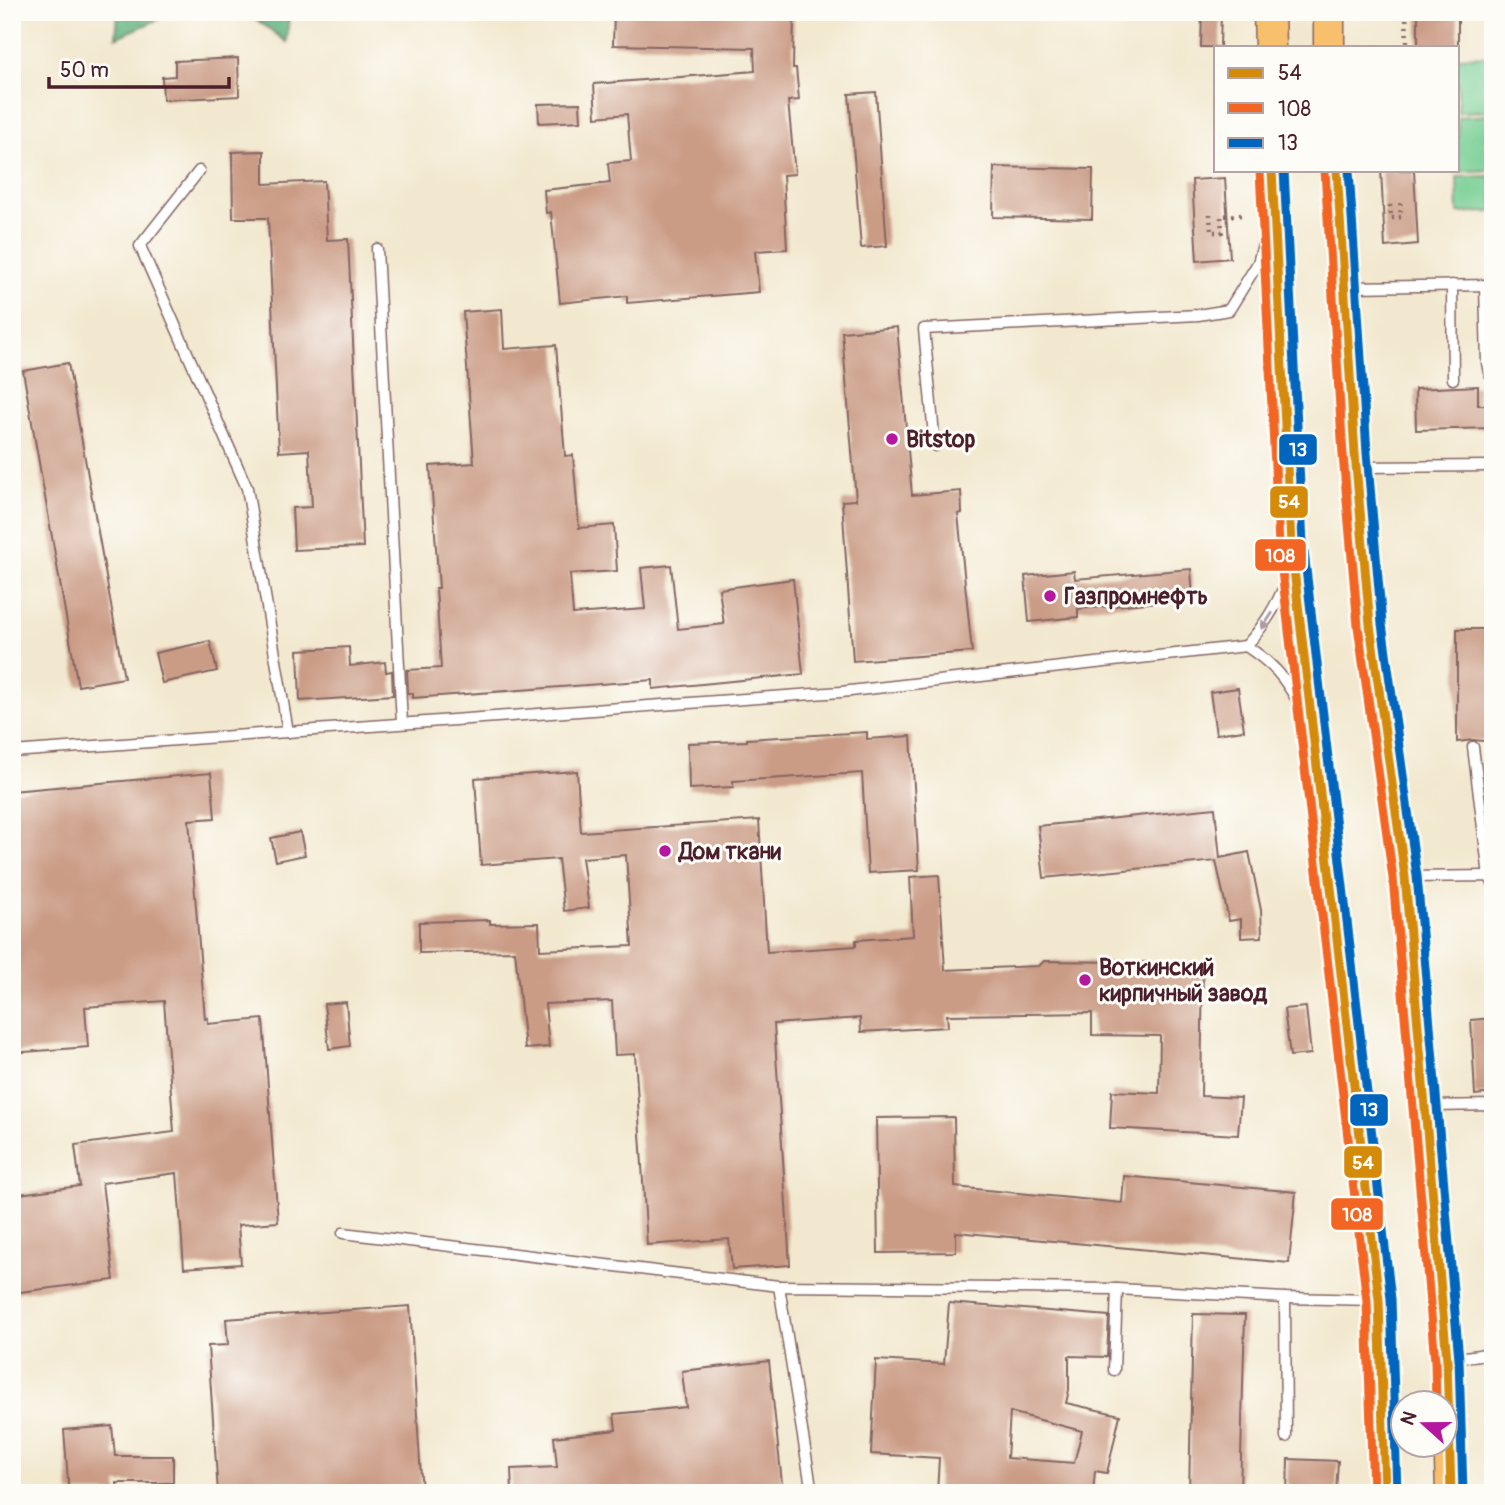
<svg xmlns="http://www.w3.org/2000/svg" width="1505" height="1505" viewBox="0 0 1505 1505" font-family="Pangolin,sans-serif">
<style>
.green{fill:#74cd92;stroke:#5f765e;stroke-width:2}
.forest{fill:#5fb07c;stroke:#546854;stroke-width:2}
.building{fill:#ca9b85;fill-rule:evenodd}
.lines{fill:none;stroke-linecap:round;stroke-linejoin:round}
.service-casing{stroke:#856564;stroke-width:13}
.primary-casing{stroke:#856564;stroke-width:33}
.path{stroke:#856564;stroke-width:4.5;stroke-dasharray:2 5;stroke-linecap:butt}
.service{stroke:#fff;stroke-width:10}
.primary{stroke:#f8bf6c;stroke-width:30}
.bus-1-casing{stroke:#fdfcf7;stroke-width:14}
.bus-2-casing{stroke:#fdfcf7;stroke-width:14}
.bus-3-casing{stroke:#fdfcf7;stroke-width:14}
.bus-1{stroke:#d48b09;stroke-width:9}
.bus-2{stroke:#f26522;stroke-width:9}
.bus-3{stroke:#0065bd;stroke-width:9}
.oneway{fill:#ae9aa0}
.poi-dot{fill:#b5179e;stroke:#fdfcf7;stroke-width:2.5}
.labels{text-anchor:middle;stroke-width:6;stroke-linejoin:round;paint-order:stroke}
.poi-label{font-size:23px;font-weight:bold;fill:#4a1f2b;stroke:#fdfcf7;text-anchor:start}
.line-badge{stroke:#fdfcf7;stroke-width:2.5}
.badge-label{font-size:19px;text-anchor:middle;font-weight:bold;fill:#fff}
</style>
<rect width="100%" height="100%" fill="#fdfcf7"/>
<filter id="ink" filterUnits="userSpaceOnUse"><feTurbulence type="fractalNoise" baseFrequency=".0143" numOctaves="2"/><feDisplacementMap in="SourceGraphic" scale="14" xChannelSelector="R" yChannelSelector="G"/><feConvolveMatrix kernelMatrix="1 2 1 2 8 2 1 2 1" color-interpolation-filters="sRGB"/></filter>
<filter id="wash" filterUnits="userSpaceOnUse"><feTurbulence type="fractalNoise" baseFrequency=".00686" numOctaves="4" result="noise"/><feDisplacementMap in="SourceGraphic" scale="28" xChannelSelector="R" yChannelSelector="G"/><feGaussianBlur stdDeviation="1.57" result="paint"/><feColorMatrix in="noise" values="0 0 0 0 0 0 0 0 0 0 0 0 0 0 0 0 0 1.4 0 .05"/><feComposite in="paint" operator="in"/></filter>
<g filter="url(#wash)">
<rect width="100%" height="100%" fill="#f2e8cf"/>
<!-- green -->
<g class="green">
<polygon points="1493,56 1493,111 1458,112 1458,57"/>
<polygon points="1493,115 1493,170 1446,172 1446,170 1458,170 1458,117"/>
<polygon points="1493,176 1493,212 1458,213 1457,177"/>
</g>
<!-- forest -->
<g class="forest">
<polygon points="118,12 175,12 116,38"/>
<polygon points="246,12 289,12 287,42"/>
</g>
<g id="blocks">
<!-- building -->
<g class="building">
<polygon points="614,12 794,12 793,68 796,68 799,100 788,101 795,174 783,175 787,249 755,251 759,292 627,303 627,296 560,303 551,212 546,213 544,190 610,183 608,163 631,161 627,114 596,117 594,84 755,71 754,48 613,45"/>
<polygon points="1202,12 1221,12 1220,47 1201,47"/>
<rect x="1418" y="12" width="40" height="35"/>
<polygon points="238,58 239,96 163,100 162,77 175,76 175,61"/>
<polygon points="876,92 887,246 861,248 849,94"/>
<polygon points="580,103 581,121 539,123 538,104"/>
<polygon points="264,151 264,184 324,181 327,240 348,239 363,547 294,550 292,508 312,507 309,450 279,452 268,218 233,218 232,152"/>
<polygon points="994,167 1093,169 1092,219 993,217"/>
<polygon points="1381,170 1414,170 1418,244 1385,247"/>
<polygon points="1225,178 1230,258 1197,261 1192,180"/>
<polygon points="502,309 504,349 556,345 565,456 573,455 579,528 614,525 617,571 570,574 573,614 645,609 641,568 671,565 678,629 724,624 719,589 793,579 803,674 653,689 653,680 413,698 413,693 408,693 407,670 441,668 436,588 439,588 430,466 474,463 463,312"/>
<polygon points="897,327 912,495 961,491 962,513 958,514 972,652 853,661 842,501 856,500 842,332"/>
<polygon points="68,363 124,678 78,686 23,371"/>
<polygon points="1478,386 1478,405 1493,405 1493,428 1416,430 1415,389"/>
<polygon points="1191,569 1193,599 1078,609 1078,617 1029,622 1025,576 1074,571 1075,579"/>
<polygon points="1457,629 1493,629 1493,742 1473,740 1457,742"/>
<polygon points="210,641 217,671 162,683 155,653"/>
<polygon points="349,647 350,666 385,662 386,672 392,671 393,695 300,701 298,650"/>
<polygon points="1238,688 1244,730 1216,734 1210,692"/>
<polygon points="867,732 867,739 911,736 919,870 868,873 862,773 733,781 733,787 689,789 688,743 747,741 747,739"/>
<polygon points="577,771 581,832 759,820 767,952 856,946 856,940 913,936 910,877 939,875 945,970 1039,966 1044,961 1203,963 1201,1096 1241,1098 1238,1135 1110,1128 1112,1091 1159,1093 1160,1036 1092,1035 1092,1013 947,1015 948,1027 861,1032 860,1018 774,1024 790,1265 732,1269 729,1239 647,1245 635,1054 615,1055 612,1001 545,1004 549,1047 525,1049 515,951 419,953 419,922 490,920 490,924 539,923 540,950 632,946 626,855 582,858 589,908 564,911 558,859 481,865 475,778"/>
<polygon points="211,773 215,818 189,820 205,1019 208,1018 208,1024 263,1019 278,1222 238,1225 241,1264 184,1268 177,1173 102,1183 114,1280 12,1293 12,1195 80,1186 75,1145 174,1132 164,1001 85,1007 88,1047 12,1053 12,791"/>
<polygon points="1215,808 1220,858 1249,852 1261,910 1262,937 1241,938 1241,919 1229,921 1216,861 1044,878 1038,826"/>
<polygon points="300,832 305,855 276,861 271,838"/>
<polygon points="346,1002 350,1046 329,1049 324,1004"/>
<polygon points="1306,1007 1311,1054 1290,1056 1284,1009"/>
<polygon points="1493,1018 1493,1093 1475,1095 1471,1020"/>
<polygon points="954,1117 955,1187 1122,1203 1124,1176 1296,1192 1289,1263 956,1232 956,1252 878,1253 876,1118"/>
<path d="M949,1303L1109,1316L1107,1357L1069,1356V1390L1066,1403L1120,1415L1107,1473L1095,1471L1093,1493H937L939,1458L871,1454L876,1360L944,1364ZM1010,1412L1082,1431L1074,1463L1007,1458Z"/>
<polygon points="410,1306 422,1493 218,1493 208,1346 228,1345 226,1319"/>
<polygon points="1193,1314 1245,1315 1240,1493 1189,1493"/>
<polygon points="769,1361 783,1493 512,1493 511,1469 557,1467 554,1437 616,1430 614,1414 686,1407 682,1371"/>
<polygon points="112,1426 115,1456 173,1456 173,1483 117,1483 118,1493 69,1493 64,1430"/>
<polygon points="1288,1459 1338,1461 1336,1493 1287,1493"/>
</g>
</g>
</g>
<g filter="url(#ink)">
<use href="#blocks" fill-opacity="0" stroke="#856564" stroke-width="2"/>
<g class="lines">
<defs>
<g id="service">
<polyline points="199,171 140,246 247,488 288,732"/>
<polyline points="377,249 402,723"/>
<polyline points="1452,285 1453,379"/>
<polyline points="1485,285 1487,363 1489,373 1493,375"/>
<polyline points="1349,287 1493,285"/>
<polyline points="935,446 924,329 1198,315 1229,310 1258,263 1264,241"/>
<polyline points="1360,467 1493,466"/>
<path d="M1246,646C1264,626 1277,607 1286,581"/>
<polyline points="1473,747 1489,876"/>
<path d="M12,752L841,692L1246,646C1272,663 1284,676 1299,704"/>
<polyline points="1409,877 1489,876 1493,883"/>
<polyline points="1429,1106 1493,1105"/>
<polyline points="343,1233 779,1286"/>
<polyline points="1117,1289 1285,1298 1374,1300"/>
<polyline points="1285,1298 1286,1437"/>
<polyline points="1452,1359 1493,1353"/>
<polyline points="812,1493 779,1286 1117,1289 1114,1370"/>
</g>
<g id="primary">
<polyline points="1269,12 1270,47"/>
<polyline points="1329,47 1329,12"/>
<polyline points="1272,170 1291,544 1379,1300 1383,1378 1385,1493"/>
<polyline points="1337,170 1355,454 1370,625 1405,877 1447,1360 1451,1493"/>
</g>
</defs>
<!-- service casing -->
<use href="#service" class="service-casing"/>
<!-- primary casing -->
<use href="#primary" class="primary-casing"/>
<!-- path -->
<g class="path">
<polyline points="1406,12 1407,47"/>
<polyline points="1390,205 1391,218 1401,217 1400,201"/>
<polyline points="1210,214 1211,232 1222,232 1221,216 1243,215"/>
</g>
<!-- service -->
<use href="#service" class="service"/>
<!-- primary -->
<use href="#primary" class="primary"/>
<defs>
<g id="bus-1">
<polyline points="1272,170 1291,544 1379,1300 1385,1493"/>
<polyline points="1337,170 1355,454 1370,625 1405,877 1447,1360 1451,1493"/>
</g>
<g id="bus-2">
<polyline points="1260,171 1279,545 1367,1301 1373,1493"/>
<polyline points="1325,171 1343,455 1358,626 1393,878 1435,1361 1436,1404"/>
</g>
<g id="bus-3">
<polyline points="1284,170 1303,543 1391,1299 1397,1493"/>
<polyline points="1349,170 1367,453 1382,624 1417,876 1459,1359 1463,1493"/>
</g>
</defs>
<!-- bus-1 casing -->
<use href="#bus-1" class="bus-1-casing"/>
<!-- bus-2 casing -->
<use href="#bus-2" class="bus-2-casing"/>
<!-- bus-3 casing -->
<use href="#bus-3" class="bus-3-casing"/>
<!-- bus-1 -->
<use href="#bus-1" class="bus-1"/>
<!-- bus-2 -->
<use href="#bus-2" class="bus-2"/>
<!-- bus-3 -->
<use href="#bus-3" class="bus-3"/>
</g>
<!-- one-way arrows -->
<defs><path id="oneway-solid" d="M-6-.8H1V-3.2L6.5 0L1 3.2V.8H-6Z" transform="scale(1.75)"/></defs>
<use class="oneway" href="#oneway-solid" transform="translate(1267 621) rotate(124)"/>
</g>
<!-- markers -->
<g class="poi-dot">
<circle cx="892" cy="439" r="7"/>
<circle cx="1050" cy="596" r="7"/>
<circle cx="665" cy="851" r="7"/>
<circle cx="1085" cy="980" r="7"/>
</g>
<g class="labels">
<!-- poi labels -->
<g class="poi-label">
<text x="906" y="447">Bitstop</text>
<text x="1064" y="604">Газпромнефть</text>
<text x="679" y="859">Дом ткани</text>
<text x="1099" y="975">Воткинский<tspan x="1099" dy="26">кирпичный завод</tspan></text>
</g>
</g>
<g class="line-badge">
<rect x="1278" y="433" width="40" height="33" rx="7" fill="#0065bd"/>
<rect x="1269" y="485" width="40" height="34" rx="7" fill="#d48b09"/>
<rect x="1254" y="538" width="53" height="34" rx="7" fill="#f26522"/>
<rect x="1349" y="1093" width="40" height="34" rx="7" fill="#0065bd"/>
<rect x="1343" y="1145" width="40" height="34" rx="7" fill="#d48b09"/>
<rect x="1330" y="1197" width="54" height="34" rx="7" fill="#f26522"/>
</g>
<g class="badge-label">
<text x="1298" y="456">13</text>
<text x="1289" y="508">54</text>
<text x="1280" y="562">108</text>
<text x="1369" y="1116">13</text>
<text x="1363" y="1169">54</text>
<text x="1357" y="1221">108</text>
</g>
<!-- margin -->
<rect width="1505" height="1505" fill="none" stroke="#fdfcf7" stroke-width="42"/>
<!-- legend -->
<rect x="1214" y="46" width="245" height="126" fill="#fdfcf7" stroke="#b5a4a5" stroke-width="2"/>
<rect x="1228" y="68" width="35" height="10" fill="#d48b09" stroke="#b5a4a5" stroke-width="2"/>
<text x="1278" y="80" font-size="21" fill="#4a1f2b">54</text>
<rect x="1228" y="103" width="35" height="10" fill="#f26522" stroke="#b5a4a5" stroke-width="2"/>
<text x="1278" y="116" font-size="21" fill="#4a1f2b">108</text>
<rect x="1228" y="138" width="35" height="10" fill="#0065bd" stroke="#b5a4a5" stroke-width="2"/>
<text x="1278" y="150" font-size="21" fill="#4a1f2b">13</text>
<!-- north arrow -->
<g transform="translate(1424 1424) rotate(291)"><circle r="33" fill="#fdfcf7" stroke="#b5a4a5" stroke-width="2"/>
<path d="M0-5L12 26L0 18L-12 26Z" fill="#b5179e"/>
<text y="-10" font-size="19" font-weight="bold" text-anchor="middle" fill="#4a1f2b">N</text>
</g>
<!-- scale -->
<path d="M49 77v10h180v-10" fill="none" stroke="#4a1f2b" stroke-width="3.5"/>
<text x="60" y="77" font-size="21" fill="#4a1f2b" stroke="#fdfcf7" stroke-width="5" paint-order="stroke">50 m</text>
</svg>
